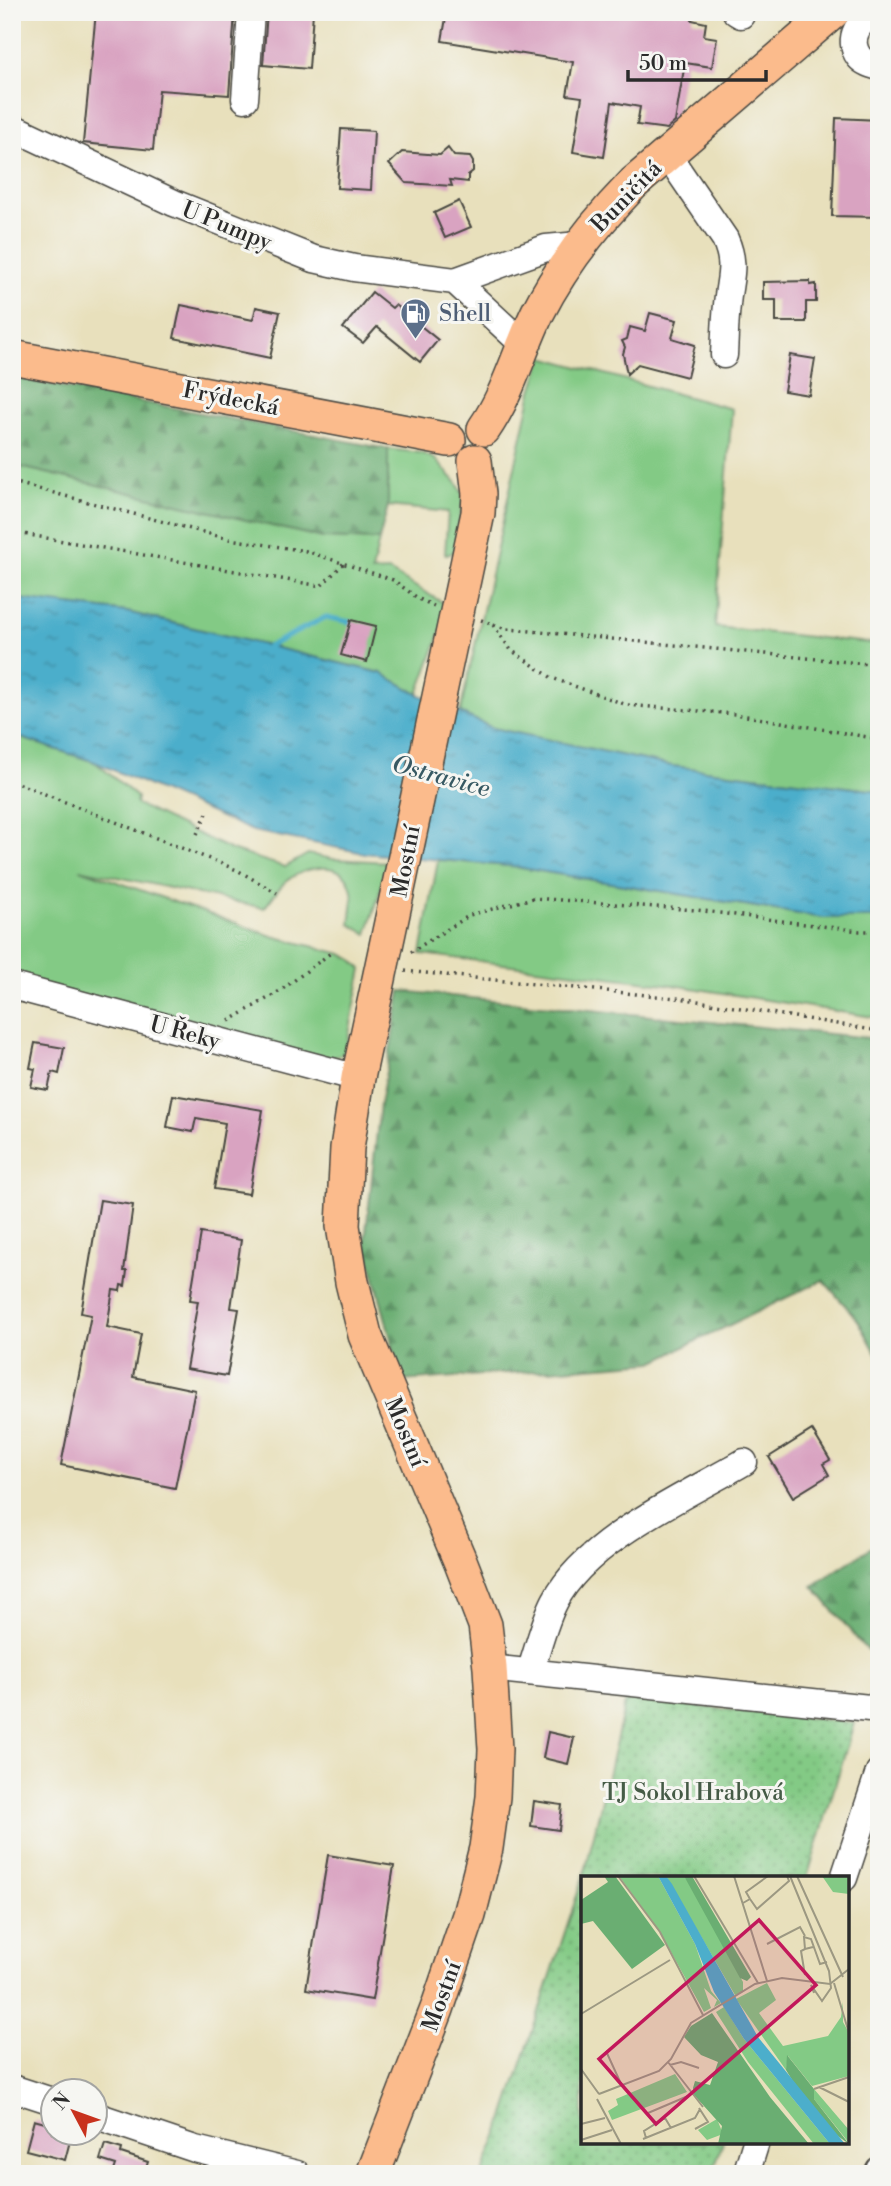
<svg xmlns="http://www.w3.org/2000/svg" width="891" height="2186" viewBox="0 0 891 2186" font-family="'Libre Bodoni',serif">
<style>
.grass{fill:#83ca85;stroke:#577a58;stroke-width:2}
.forest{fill:url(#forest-firs);stroke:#4a6c4e;stroke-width:2}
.park{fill:url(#park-dots);stroke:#577a58;stroke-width:2}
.water{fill:url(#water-ripples);stroke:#3c6c7b;stroke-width:2}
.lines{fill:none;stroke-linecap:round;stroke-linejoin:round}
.stream{stroke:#4caecb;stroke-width:5}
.building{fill:#d9a3c1}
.minor-casing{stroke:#474641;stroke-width:29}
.major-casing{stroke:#474641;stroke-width:36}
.path{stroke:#474641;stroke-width:3.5;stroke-dasharray:2 5;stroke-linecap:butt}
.minor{stroke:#fff;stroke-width:26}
.major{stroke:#fbbb8c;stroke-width:33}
.labels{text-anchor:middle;stroke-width:6;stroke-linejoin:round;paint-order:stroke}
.street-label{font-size:23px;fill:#2b2b2b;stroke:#f6f6f2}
.service-label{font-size:23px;fill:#4e5e75;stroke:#f6f6f2;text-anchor:start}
.park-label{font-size:23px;fill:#455b46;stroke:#f6f6f2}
.water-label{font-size:24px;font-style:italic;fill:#375963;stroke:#f6f6f2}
.inset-road{fill:none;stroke:#9c9882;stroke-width:2}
.view{fill:#c2185b;fill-opacity:0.15;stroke:#c2185b;stroke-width:3.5}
.inset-edge{fill:none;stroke:#2b2b2b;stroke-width:3.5}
</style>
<defs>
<pattern id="forest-firs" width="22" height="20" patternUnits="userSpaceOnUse" patternTransform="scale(1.75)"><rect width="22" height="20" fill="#6aae72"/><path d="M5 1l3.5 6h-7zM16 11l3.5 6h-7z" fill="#578e5e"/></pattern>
<pattern id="park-dots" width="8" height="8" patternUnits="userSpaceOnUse" patternTransform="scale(1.75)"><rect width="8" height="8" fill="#83ca85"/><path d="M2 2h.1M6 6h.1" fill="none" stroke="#6ba46d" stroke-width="1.8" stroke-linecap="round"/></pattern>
<pattern id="water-ripples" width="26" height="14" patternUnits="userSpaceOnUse" patternTransform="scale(1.75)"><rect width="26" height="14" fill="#4caecb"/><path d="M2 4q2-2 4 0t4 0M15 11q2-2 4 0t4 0" fill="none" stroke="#3f8ea5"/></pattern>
</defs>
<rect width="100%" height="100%" fill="#f6f6f2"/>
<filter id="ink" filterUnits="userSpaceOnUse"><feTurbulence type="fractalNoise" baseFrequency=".0143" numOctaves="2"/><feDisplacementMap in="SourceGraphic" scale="14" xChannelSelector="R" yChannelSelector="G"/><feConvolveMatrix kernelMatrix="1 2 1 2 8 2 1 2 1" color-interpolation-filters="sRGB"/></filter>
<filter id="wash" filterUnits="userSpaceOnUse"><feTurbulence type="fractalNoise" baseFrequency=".00686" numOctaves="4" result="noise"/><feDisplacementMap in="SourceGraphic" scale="28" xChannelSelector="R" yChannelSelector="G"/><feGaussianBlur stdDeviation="1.57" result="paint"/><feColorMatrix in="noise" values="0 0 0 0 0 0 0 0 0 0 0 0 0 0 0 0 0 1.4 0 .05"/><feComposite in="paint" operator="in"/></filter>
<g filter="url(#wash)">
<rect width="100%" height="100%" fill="#e8e0bc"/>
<!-- grass -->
<g class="grass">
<polygon points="543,357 732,409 715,627 879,644 879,791 672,766 493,728 460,713 532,391"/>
<polygon points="388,449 422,453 435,459 457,483 464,496 454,553 445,554 448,512 388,506"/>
<polygon points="12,465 323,538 379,540 372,572 389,571 450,607 418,694 381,673 127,612 12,599"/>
<path d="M12,735L95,762L137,797L136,804L231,850L285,867L308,854L333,859L389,862L367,934L350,924C351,914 354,900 352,891C346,859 310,865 289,879C280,885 272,899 264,908L80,869L272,936L342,954L352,959L362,969L345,1053L324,1060L12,987Z"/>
<polygon points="438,860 509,866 823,918 879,918 879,1018 673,985 421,954"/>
</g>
<!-- forest -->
<g class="forest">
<polygon points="12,377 388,449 388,506 379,540 323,538 12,465"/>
<polygon points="401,991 879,1039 879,1358 858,1320 823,1280 653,1362 402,1381 365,1241 380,1104"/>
<polygon points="879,1542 879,1658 862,1645 813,1586"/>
</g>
<!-- park -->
<polygon class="park" points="626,1699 854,1723 807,1878 583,1878 583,2142 723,2142 712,2174 482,2174 501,2127 586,1868"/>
<!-- water -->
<polygon class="water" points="12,598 127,612 381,673 418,694 493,728 672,766 879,791 879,918 823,918 509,866 364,853 253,831 95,762 12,735"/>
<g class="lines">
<!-- stream -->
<polyline class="stream" points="267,647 326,617 350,622"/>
</g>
<g id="blocks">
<!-- building -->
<g class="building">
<polygon points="96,12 235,12 229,95 159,90 153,150 83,143"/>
<polygon points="267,12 313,12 309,69 263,65"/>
<polygon points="447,12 693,12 692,20 706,23 704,36 717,38 712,67 685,63 675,122 667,129 637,125 640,107 612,102 604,157 573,152 582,97 567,95 573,62 442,41"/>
<polygon points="836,118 879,120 879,217 832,216"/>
<polygon points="341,129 374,131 371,190 337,188"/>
<polygon points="448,148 454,156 470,157 473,162 473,171 468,175 468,182 450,180 452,186 406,183 389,164 402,152 440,155"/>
<polygon points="459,201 471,227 445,238 434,213"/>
<polygon points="810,281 810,285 816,284 816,302 806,302 806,322 776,322 776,300 763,300 763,282"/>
<polygon points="372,292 392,308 395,305 438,340 420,362 377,327 363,343 343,328"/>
<polygon points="181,305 253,320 256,307 280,312 270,358 174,338"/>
<polygon points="650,313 677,320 672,338 695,345 687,377 638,364 627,374 623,354 625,347 622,341 627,339 630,327 645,331"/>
<polygon points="790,355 815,359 809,395 784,391"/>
<polygon points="351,620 376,626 367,662 341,655"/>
<polygon points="35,1043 64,1048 59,1074 52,1072 48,1090 31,1087 35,1069 30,1068"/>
<polygon points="173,1095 263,1110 249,1194 214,1189 225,1123 196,1118 193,1132 167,1127"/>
<polygon points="100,1200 133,1205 124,1271 127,1271 125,1286 121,1285 120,1291 113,1290 107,1327 141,1334 133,1377 195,1390 175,1488 61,1465 91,1315 81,1313"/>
<polygon points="201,1233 241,1240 231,1308 239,1309 227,1376 186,1369 198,1301 190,1300"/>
<polygon points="812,1430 830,1460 823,1464 829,1475 793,1497 769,1457"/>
<polygon points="548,1732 574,1738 568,1764 543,1758"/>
<polygon points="534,1801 562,1805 559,1830 531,1826"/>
<polygon points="328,1855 394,1866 372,2000 306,1989"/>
<polygon points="34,2120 52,2125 52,2133 72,2133 65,2160 26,2150"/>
<polygon points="105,2144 122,2149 121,2153 148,2162 144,2174 113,2174 116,2165 100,2160"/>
</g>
</g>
</g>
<g filter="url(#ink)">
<use href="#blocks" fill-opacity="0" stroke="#474641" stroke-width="2"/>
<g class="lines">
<defs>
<g id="minor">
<polyline points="736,12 741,15"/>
<path d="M879,15C859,17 846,39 859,57C864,63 872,65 879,67"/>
<polyline points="245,99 251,12"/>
<polyline points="12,127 174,203 314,259 354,268 455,281 524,345"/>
<path d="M667,154L725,239C737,266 729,278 727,305C725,322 725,338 724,355"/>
<polyline points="455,281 546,248 579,245"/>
<polyline points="12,986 358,1078"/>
<polyline points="490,1668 879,1709"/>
<path d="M530,1672C538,1649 544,1622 555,1601C586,1540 686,1496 744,1462"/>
<polyline points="844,1878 879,1772"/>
<polyline points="12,2088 52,2101"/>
<polyline points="94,2115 195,2149 297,2174"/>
<polyline points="747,2171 756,2142"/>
<polyline points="878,2174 879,2170"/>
</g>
<g id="major">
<polyline points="12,357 449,440"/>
<path d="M484,429C509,393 519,351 538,312C563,263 596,222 634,183L833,12"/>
<polyline points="373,2174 437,2009 469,1915 486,1848 493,1797 495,1749 490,1668 485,1625 461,1563 365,1335 352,1282 343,1226 347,1148 358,1078 478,513 479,494 475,461"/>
</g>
</defs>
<!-- minor casing -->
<use href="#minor" class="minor-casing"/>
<!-- major casing -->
<use href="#major" class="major-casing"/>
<!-- path -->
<g class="path">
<polyline points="12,482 229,539 306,551 393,580 419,599 434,606"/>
<polyline points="12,532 321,586 344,563"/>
<polyline points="481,620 506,629 520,630 879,665"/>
<polyline points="493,625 511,650 552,678 627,705 735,714 879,739"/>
<polyline points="12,781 237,870 277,893"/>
<polyline points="197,834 208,811"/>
<polyline points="411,952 470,915 533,898 696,910 860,931 879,931"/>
<polyline points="405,971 686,999 879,1031"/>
<polyline points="229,1021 280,991 332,952"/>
</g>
<!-- minor -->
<use href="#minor" class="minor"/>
<!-- major -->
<use href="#major" class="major"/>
</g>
</g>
<!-- icons -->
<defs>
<symbol id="fuel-pin" viewBox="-11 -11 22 30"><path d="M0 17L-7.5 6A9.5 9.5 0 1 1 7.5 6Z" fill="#5c6f8a" stroke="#f6f6f2"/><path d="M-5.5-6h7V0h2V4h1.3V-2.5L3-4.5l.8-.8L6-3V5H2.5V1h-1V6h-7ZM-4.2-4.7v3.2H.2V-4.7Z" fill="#fff"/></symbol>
</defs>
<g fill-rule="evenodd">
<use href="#fuel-pin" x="398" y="296" width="35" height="47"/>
</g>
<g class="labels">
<!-- street labels -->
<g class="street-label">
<text transform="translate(626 196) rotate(-46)" y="8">Buničitá</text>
<text transform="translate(227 225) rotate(22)" y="8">U Pumpy</text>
<text transform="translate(231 398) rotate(11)" y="8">Frýdecká</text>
<text transform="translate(405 861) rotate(-79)" y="8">Mostní</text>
<text transform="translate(185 1032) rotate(15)" y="8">U Řeky</text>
<text transform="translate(406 1432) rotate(67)" y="8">Mostní</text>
<text transform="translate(441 1996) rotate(-70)" y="8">Mostní</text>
</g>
<!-- service labels -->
<g class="service-label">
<text x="439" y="321">Shell</text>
</g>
<!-- park labels -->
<g class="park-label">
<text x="693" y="1800">TJ Sokol Hrabová</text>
</g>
<!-- water labels -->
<g class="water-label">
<text transform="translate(441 776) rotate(15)" y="8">Ostravice</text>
</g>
</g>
<!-- overview -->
<g transform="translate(581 1876)">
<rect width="268" height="268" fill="#e8e0bc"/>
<path d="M38,0H77L114,68L130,115L140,127L133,131L136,124L123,112L130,132L123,136L79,56ZM85,0H103L112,13L162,106V116L154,119ZM186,107L195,124L178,137L202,170L247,160L260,141L262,126V146L268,157V200L231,210L207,180L205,194L155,123ZM143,131L163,163L249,268H233L167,186L135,136ZM233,213L268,254V267L233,223ZM136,243L142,258L126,264L117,254Z" fill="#83ca85"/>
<path d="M23,0H34L84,69L51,93L12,45L0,48V24L27,6ZM103,0H111L170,101L166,105L159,102ZM131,137L189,221L228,268H137L141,250L113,219L112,212L114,205L129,209L137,186L120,179L103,161L110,150ZM206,179L233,213V223L268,268L254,258L213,207L205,194Z" fill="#6aae72"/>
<path d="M241,0H268V18L252,16ZM94,198L106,216L31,244L27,235L37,229L35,223Z" fill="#83ca85"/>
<path d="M77,0H85L91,8L177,161L264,268H249L163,163L133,116L114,68Z" fill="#4caecb"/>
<path class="inset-road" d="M37,0L79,56L122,139M113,0L177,107M153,0L186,105M209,0L248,95L250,112L241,125L230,109L233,117M216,0L262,101M169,23L165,16L187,0M162,27L169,23L176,33L208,5L206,0M186,68L219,51L224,60M232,71L224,73L223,61L230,63L239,88L246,86M224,99L220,75L224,73M253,107L268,157M0,138L89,84M25,175L41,210M87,186L122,231M89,189L100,186L118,192M0,193L18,218M238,211L268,226M233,213L268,201M18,218L78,195L90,183L110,147L174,108L201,102L249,108L268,93M16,223L40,268M67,237L107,220M0,248L24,242M114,253L127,246L118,232M65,262L63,255L84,242L90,252M62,263L114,242L119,233M0,264L31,254"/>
<path class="view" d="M178,44L235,109L75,248L18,183Z"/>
<rect width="268" height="268" class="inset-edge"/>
</g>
<!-- margin -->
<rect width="891" height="2186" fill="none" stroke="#f6f6f2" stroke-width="42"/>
<!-- north arrow -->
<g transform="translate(74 2112) rotate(311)"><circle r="33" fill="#f6f6f2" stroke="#a5a5a2" stroke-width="2"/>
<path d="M0-5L12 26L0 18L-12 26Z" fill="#c8321e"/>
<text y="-10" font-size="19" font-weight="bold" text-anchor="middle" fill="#2b2b2b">N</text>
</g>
<!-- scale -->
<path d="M628 70v10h138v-10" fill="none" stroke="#2b2b2b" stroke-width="3.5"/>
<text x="639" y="70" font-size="21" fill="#2b2b2b" stroke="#f6f6f2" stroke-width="5" paint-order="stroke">50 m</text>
</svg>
